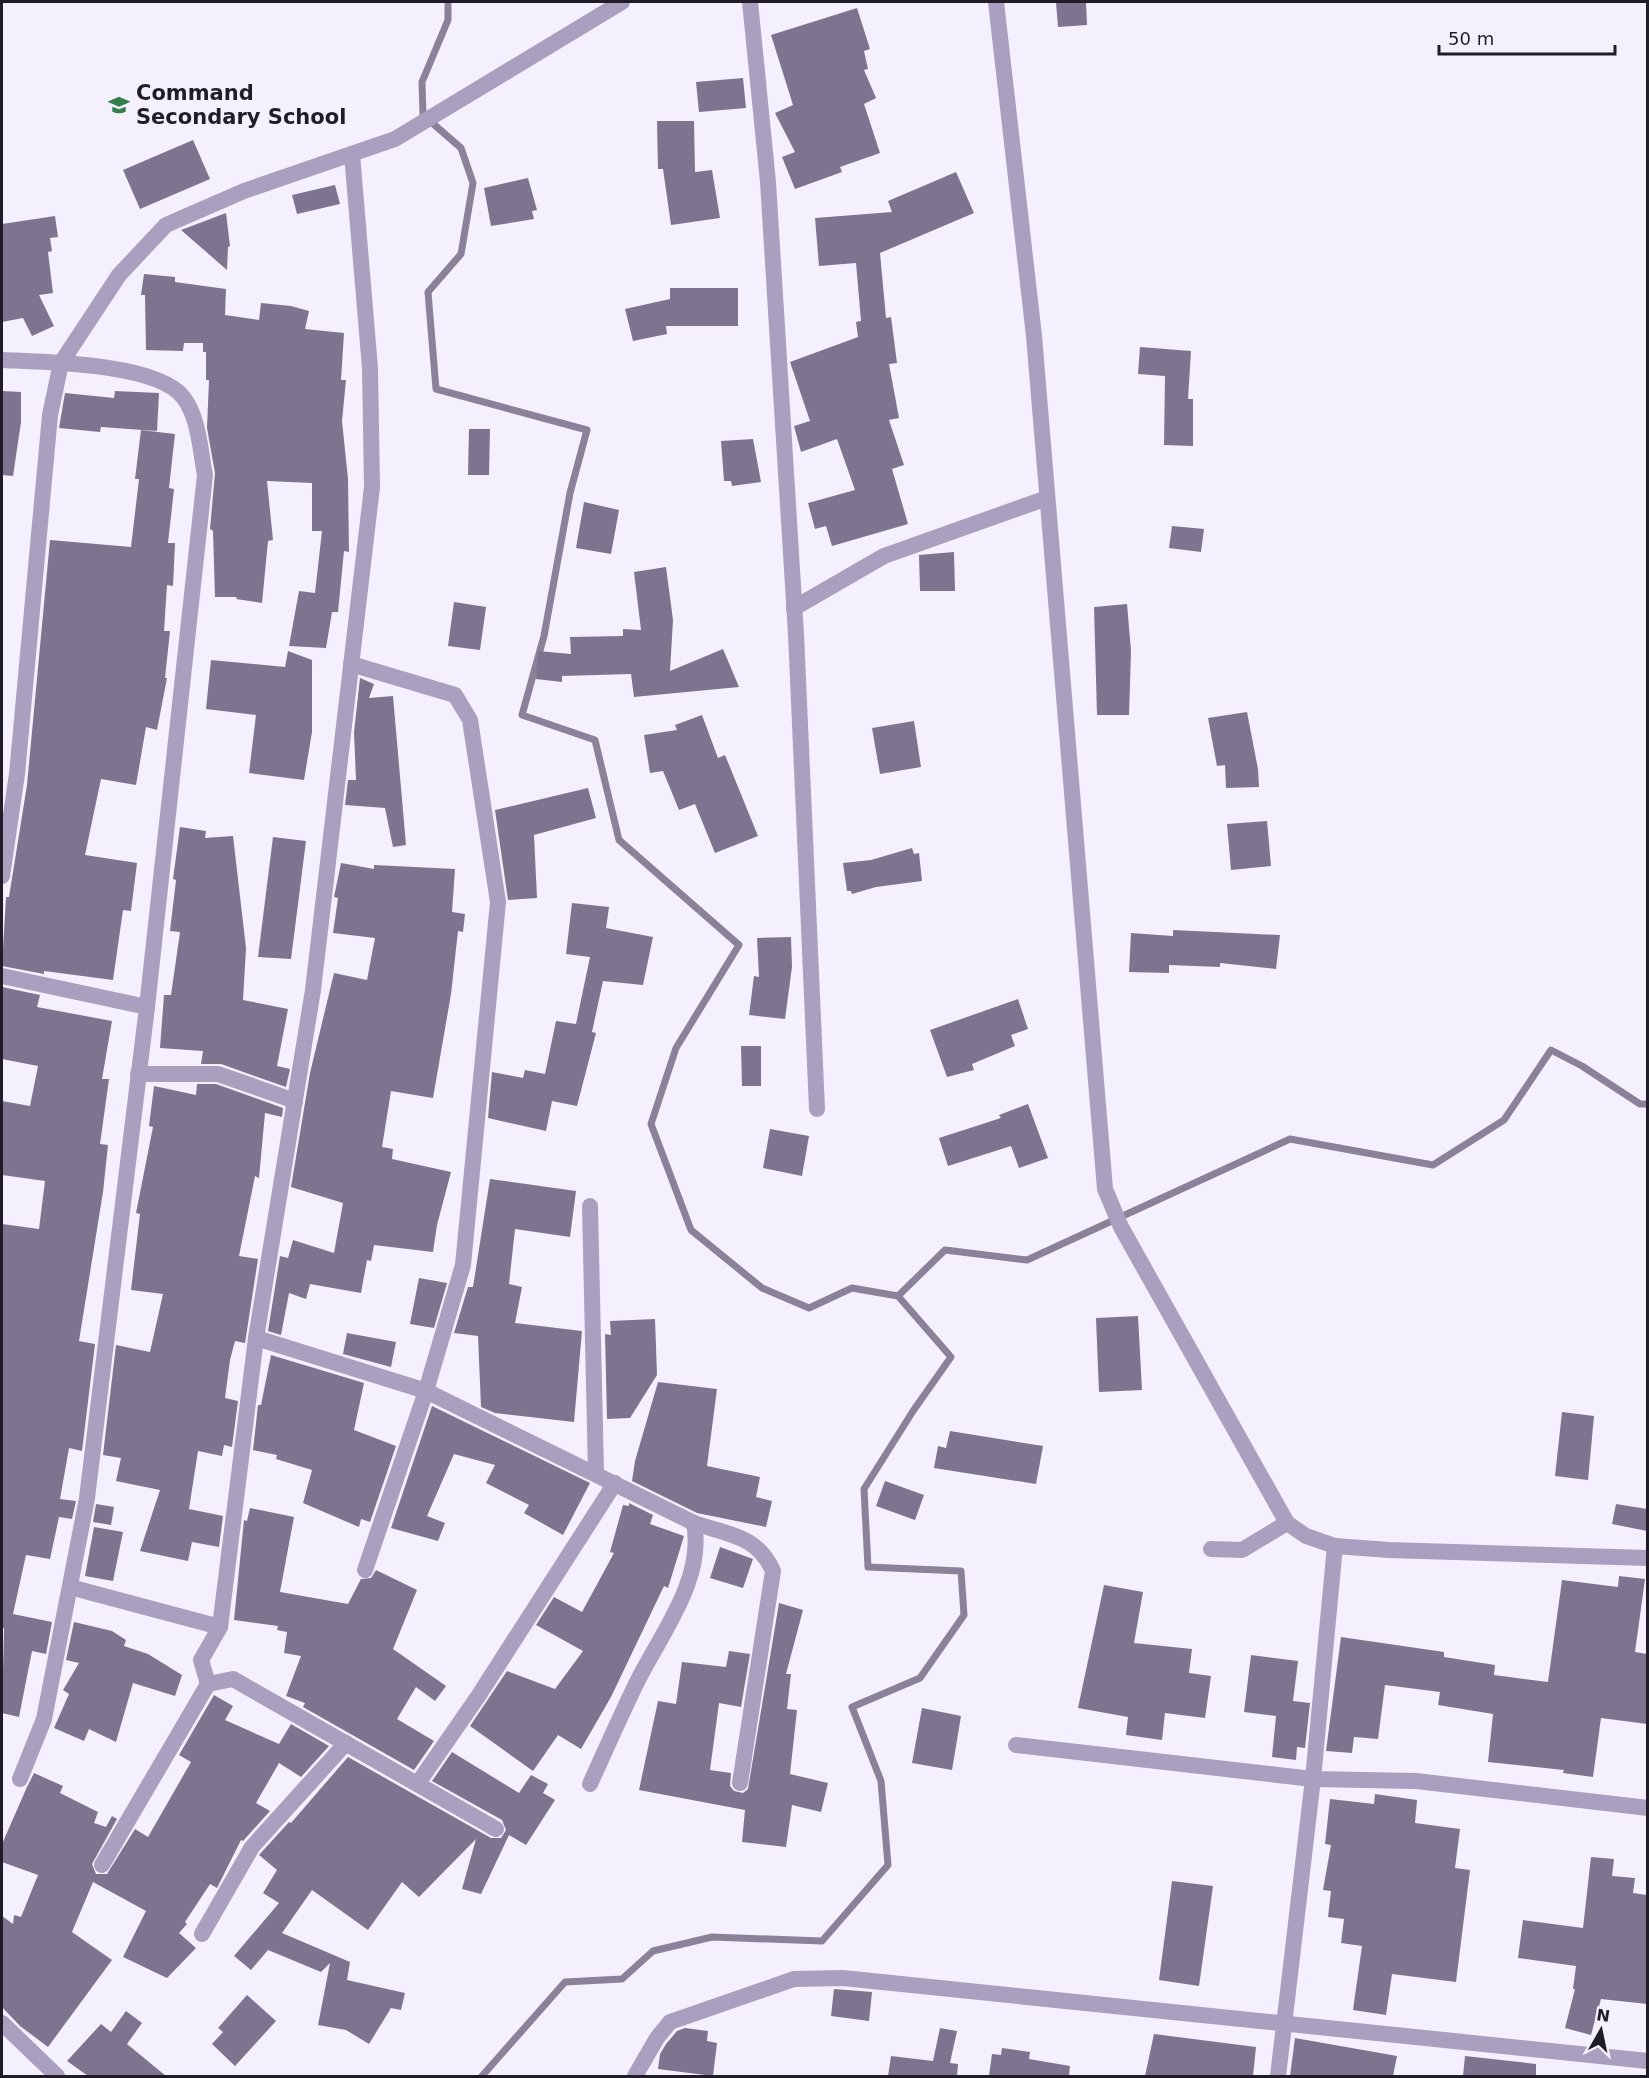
<svg xmlns="http://www.w3.org/2000/svg" width="1649" height="2078" viewBox="0 0 1649 2078" font-family="'DejaVu Sans',sans-serif">
<style>
.lines{fill:none;stroke-linecap:round;stroke-linejoin:round}
.stream{stroke:#8b829a;stroke-width:7}
.building{fill:#7e7490}
.minor{stroke:#ab9fbf;stroke-width:16}
.tertiary{stroke:#ab9fbf;stroke-width:16}
.labels{text-anchor:middle;stroke-width:6;stroke-linejoin:round;paint-order:stroke}
.poi-label{font-size:21px;font-weight:bold;fill:#211d28;stroke:#f5f0fd;text-anchor:start}
</style>
<rect width="100%" height="100%" fill="#f5f0fd"/>
<g class="lines">
<!-- stream -->
<g class="stream">
<polyline points="448,2 448,20 422,82 423,115 461,148 473,183 461,254 428,292 436,389 587,430 570,493 544,636 522,715 595,740 619,840 739,945 676,1048 651,1124 691,1230 762,1288 809,1308 852,1288 898,1296 951,1357 913,1411 864,1489 868,1567 961,1571 964,1615 920,1678 852,1707 881,1781 888,1865 822,1941 712,1937 653,1951 622,1979 565,1982 482,2076"/>
<polyline points="898,1296 945,1250 1027,1260 1290,1139 1433,1165 1504,1120 1551,1050 1582,1066 1640,1104 1648,1104"/>
</g>
</g>
<!-- building -->
<g class="building">
<polygon points="1056,2 1086,2 1087,25 1058,27"/>
<polygon points="857,8 870,49 864,51 868,69 864,70 876,98 864,104 880,153 840,167 842,172 795,189 782,157 795,152 775,113 793,105 771,35"/>
<polygon points="743,78 746,108 699,112 696,82"/>
<polygon points="657,121 694,121 695,172 712,170 720,218 671,225 663,169 658,169"/>
<polygon points="193,140 210,179 140,209 123,170"/>
<polygon points="956,172 974,213 880,253 886,318 891,317 897,363 889,364 899,418 889,420 904,465 892,469 908,524 832,546 826,526 815,529 808,503 855,490 837,439 801,452 794,426 810,421 790,362 858,337 856,322 861,321 856,263 819,266 815,218 892,212 888,201"/>
<polygon points="528,178 537,210 532,211 534,219 491,226 484,188"/>
<polygon points="335,185 340,204 297,214 292,195"/>
<polygon points="226,213 230,246 228,247 227,270 181,230"/>
<polygon points="55,216 58,237 50,238 52,251 48,252 53,293 39,295 54,326 32,336 23,318 2,322 2,224"/>
<polygon points="144,274 175,277 175,282 226,289 225,315 259,320 261,303 291,306 309,311 305,329 344,333 341,380 346,380 342,421 348,479 349,552 344,551 338,612 332,612 326,648 289,646 299,591 315,593 322,531 312,531 312,483 267,481 273,540 268,541 262,603 236,599 237,597 215,597 213,531 210,529 215,473 207,428 209,380 206,380 206,352 203,352 203,343 184,343 183,351 146,350 145,295 141,295"/>
<polygon points="670,288 738,288 738,326 666,326 667,334 633,341 625,309 670,299"/>
<polygon points="1140,347 1191,351 1188,399 1193,399 1193,446 1164,445 1165,376 1138,374"/>
<polygon points="2,391 21,392 21,422 13,476 2,475"/>
<polygon points="115,391 159,393 157,431 101,427 100,432 59,428 65,393 114,398"/>
<polygon points="469,429 490,429 489,475 468,475"/>
<polygon points="141,430 175,434 169,488 174,489 168,543 175,543 173,586 167,585 164,631 170,631 165,678 167,678 157,730 146,727 136,785 101,779 85,855 137,863 131,911 123,910 113,980 44,971 44,974 2,966 6,897 9,897 27,785 50,540 131,547 139,479 135,479"/>
<polygon points="753,439 761,482 732,486 731,481 724,481 721,441"/>
<polygon points="584,502 619,510 611,554 576,548"/>
<polygon points="1172,526 1204,529 1201,552 1169,548"/>
<polygon points="954,552 955,591 920,591 919,555"/>
<polygon points="666,567 673,620 670,671 723,649 739,687 634,697 631,674 562,676 562,682 536,679 538,651 571,654 570,637 623,636 623,629 641,630 634,572"/>
<polygon points="454,602 486,607 480,650 448,646"/>
<polygon points="1127,604 1131,651 1129,715 1097,715 1094,607"/>
<polygon points="288,651 312,660 312,732 304,780 249,773 256,715 206,709 211,660 285,667"/>
<polygon points="360,678 374,684 369,698 393,696 406,845 393,847 385,808 345,805 348,780 356,780 354,732"/>
<polygon points="1247,712 1258,769 1259,787 1226,788 1225,765 1217,766 1208,718"/>
<polygon points="702,715 718,758 725,755 758,836 715,853 695,804 679,810 663,771 650,773 644,735 677,730 675,725"/>
<polygon points="914,721 921,767 880,774 872,728"/>
<polygon points="588,788 596,818 534,835 537,898 508,900 495,810"/>
<polygon points="1267,821 1271,866 1231,870 1227,824"/>
<polygon points="180,827 206,831 205,838 233,836 246,948 243,1000 288,1009 277,1066 290,1069 286,1087 221,1064 201,1064 203,1051 160,1048 164,995 171,995 180,932 170,931 176,880 173,879"/>
<polygon points="273,837 306,841 291,959 258,957"/>
<polygon points="912,848 914,854 919,853 922,881 876,887 852,894 851,891 847,891 843,863 871,860"/>
<polygon points="341,863 374,869 374,865 455,869 452,912 465,914 463,932 458,931 451,994 433,1098 391,1091 382,1147 393,1149 392,1159 451,1172 437,1225 433,1252 374,1245 371,1261 367,1260 361,1293 310,1284 306,1299 289,1293 281,1335 268,1331 280,1256 288,1258 293,1240 334,1253 343,1203 291,1187 310,1073 334,973 367,980 375,938 333,933 338,898 334,897"/>
<polygon points="572,903 609,907 606,928 653,937 643,985 603,981 592,1032 596,1033 577,1106 552,1101 546,1131 488,1118 492,1072 523,1078 525,1070 545,1074 556,1021 576,1024 590,957 566,954"/>
<polygon points="1173,930 1280,935 1276,969 1220,963 1220,967 1169,965 1169,973 1129,972 1131,933 1173,936"/>
<polygon points="791,937 792,967 785,1019 749,1015 754,976 759,977 757,938"/>
<polygon points="2,987 40,995 37,1007 112,1021 102,1079 109,1079 100,1144 108,1145 103,1192 79,1341 95,1344 82,1451 69,1448 60,1499 76,1501 72,1519 59,1517 50,1559 26,1555 13,1614 52,1622 46,1654 32,1651 19,1717 2,1713 4,1628 2,1628 2,1224 39,1229 45,1181 2,1175 2,1101 30,1106 38,1066 2,1059"/>
<polygon points="1018,999 1028,1029 1011,1035 1015,1046 972,1064 974,1070 947,1077 930,1030"/>
<polygon points="741,1046 761,1046 761,1086 742,1086"/>
<polygon points="197,1084 216,1084 283,1108 282,1117 265,1113 259,1178 255,1176 239,1256 258,1259 245,1343 235,1341 230,1360 225,1398 238,1401 232,1447 224,1445 222,1456 198,1451 189,1509 223,1516 219,1547 192,1542 188,1561 140,1551 160,1490 116,1481 121,1458 103,1455 116,1345 150,1352 163,1294 131,1290 140,1214 136,1213 153,1127 149,1126 154,1086 196,1095"/>
<polygon points="1028,1104 1048,1158 1019,1168 1011,1146 948,1166 939,1138 1001,1118 999,1115"/>
<polygon points="770,1129 809,1136 802,1176 763,1168"/>
<polygon points="490,1179 576,1191 570,1237 515,1229 509,1284 522,1287 515,1323 582,1331 574,1422 495,1413 481,1407 478,1336 454,1333 468,1287 473,1287"/>
<polygon points="419,1278 447,1283 434,1328 410,1324"/>
<polygon points="1138,1316 1142,1390 1099,1392 1096,1318"/>
<polygon points="655,1319 657,1375 630,1418 607,1419 605,1334 611,1335 610,1321"/>
<polygon points="347,1333 396,1342 391,1367 343,1354"/>
<polygon points="271,1355 364,1383 354,1430 396,1446 370,1522 361,1519 359,1527 303,1503 312,1470 276,1459 277,1455 253,1450 258,1405 261,1405"/>
<polygon points="658,1382 717,1389 707,1466 760,1477 756,1497 772,1501 766,1527 697,1513 632,1481 635,1461"/>
<polygon points="432,1406 590,1483 563,1535 524,1513 529,1505 486,1483 495,1465 454,1454 427,1516 445,1523 438,1541 391,1528"/>
<polygon points="1562,1412 1594,1416 1588,1480 1555,1476"/>
<polygon points="950,1431 1043,1446 1036,1484 934,1468 938,1446 946,1448"/>
<polygon points="885,1481 924,1495 915,1520 876,1506"/>
<polygon points="629,1503 653,1515 650,1524 684,1536 668,1588 664,1586 611,1697 581,1749 558,1735 533,1771 470,1726 507,1671 555,1689 583,1651 536,1625 554,1597 582,1612 614,1553 610,1552 623,1505 629,1506"/>
<polygon points="96,1504 114,1507 111,1525 93,1522"/>
<polygon points="1616,1504 1647,1509 1647,1531 1612,1524"/>
<polygon points="250,1508 294,1517 280,1592 348,1604 361,1579 371,1578 376,1570 417,1590 393,1649 446,1686 435,1701 416,1687 397,1719 434,1741 414,1770 303,1707 305,1703 286,1696 301,1656 284,1653 287,1632 277,1630 278,1626 234,1620 244,1520 247,1521"/>
<polygon points="94,1527 123,1532 113,1581 85,1576"/>
<polygon points="720,1547 753,1559 743,1588 710,1578"/>
<polygon points="1619,1576 1645,1579 1635,1652 1647,1654 1647,1724 1601,1718 1593,1777 1563,1773 1564,1770 1488,1762 1493,1714 1438,1705 1440,1692 1385,1685 1378,1739 1354,1737 1352,1753 1326,1751 1341,1637 1444,1652 1444,1657 1495,1665 1494,1675 1548,1682 1562,1580 1618,1587"/>
<polygon points="1104,1585 1143,1592 1134,1643 1192,1649 1189,1673 1211,1676 1205,1718 1165,1713 1162,1740 1126,1735 1128,1717 1078,1708"/>
<polygon points="779,1603 803,1610 786,1674 791,1674 787,1709 797,1710 790,1774 828,1783 821,1812 792,1805 786,1847 742,1842 745,1810 639,1790 658,1701 676,1704 682,1662 726,1667 729,1651 750,1654 741,1707 719,1703 710,1770 731,1773 730,1786 734,1791 743,1793 748,1789"/>
<polygon points="74,1622 112,1631 126,1640 124,1646 148,1654 182,1675 175,1696 133,1683 116,1742 89,1729 84,1741 54,1728 69,1694 63,1690 79,1663 66,1660"/>
<polygon points="1251,1655 1298,1661 1293,1701 1310,1703 1305,1748 1297,1747 1296,1760 1272,1757 1276,1716 1244,1712"/>
<polygon points="214,1695 233,1706 225,1720 279,1744 291,1724 329,1746 301,1777 279,1763 256,1803 270,1811 243,1841 241,1840 217,1888 210,1884 185,1922 187,1924 179,1933 196,1948 167,1978 123,1957 146,1911 93,1882 72,1932 112,1960 48,2047 20,2026 2,2007 2,1916 13,1924 14,1915 21,1917 38,1875 2,1862 2,1844 27,1787 34,1773 63,1786 60,1793 98,1812 94,1823 106,1827 112,1816 117,1819 92,1864 96,1874 107,1874 135,1829 148,1837 191,1762 179,1755"/>
<polygon points="922,1708 961,1716 952,1770 912,1763"/>
<polygon points="452,1752 519,1793 531,1775 548,1784 543,1793 555,1800 526,1845 509,1835 481,1894 462,1889 476,1839 419,1897 402,1882 368,1930 312,1890 282,1933 350,1962 347,1980 405,1993 401,2010 391,2008 369,2044 346,2030 318,2025 330,1963 321,1972 268,1950 251,1970 234,1956 279,1903 263,1893 277,1870 259,1855 289,1822 291,1823 348,1757 491,1838 501,1838 506,1830 502,1820 432,1781"/>
<polygon points="1375,1794 1417,1800 1415,1823 1460,1829 1455,1868 1470,1870 1456,1982 1392,1974 1386,2015 1353,2010 1362,1946 1341,1943 1344,1919 1328,1917 1331,1891 1323,1890 1331,1845 1325,1844 1330,1799 1374,1804"/>
<polygon points="1591,1857 1614,1859 1612,1876 1635,1878 1633,1893 1647,1895 1647,2004 1601,1999 1591,2035 1565,2028 1575,1989 1573,1989 1576,1966 1518,1958 1523,1920 1583,1928"/>
<polygon points="1172,1881 1213,1886 1199,1986 1159,1980"/>
<polygon points="834,1989 872,1992 869,2021 831,2016"/>
<polygon points="247,1995 276,2021 235,2066 212,2044 223,2032 218,2028"/>
<polygon points="126,2011 142,2023 127,2044 166,2076 88,2076 67,2061 101,2024 111,2032"/>
<polygon points="685,2028 708,2031 707,2041 717,2043 713,2076 658,2069 660,2054 666,2044 677,2031"/>
<polygon points="940,2028 957,2031 950,2063 958,2064 957,2076 888,2076 891,2056 933,2061"/>
<polygon points="1154,2034 1256,2047 1253,2076 1145,2076"/>
<polygon points="1295,2038 1397,2056 1393,2076 1290,2076"/>
<polygon points="1002,2048 1030,2052 1029,2059 1070,2066 1069,2076 989,2076 992,2054 1001,2055"/>
<polygon points="1465,2056 1536,2064 1536,2076 1463,2076"/>
</g>
<g class="lines">
<!-- minor -->
<g class="minor">
<polyline points="750,2 768,182 796,634 817,1109"/>
<polyline points="352,154 370,368 372,487 313,990 256,1338 220,1627 201,1660 208,1684 233,1679 496,1829"/>
<path d="M2,360C44,362 156,363 183,397C199,417 200,450 205,475L147,1007L87,1498L44,1719L20,1779"/>
<polyline points="794,608 884,556 1047,498"/>
<polyline points="351,664 455,695 470,720 498,902 463,1265 426,1391 365,1570"/>
<polyline points="2,876 17,774 50,415 61,363 119,275 166,225 244,191 395,139 622,2"/>
<polyline points="2,976 147,1007"/>
<polyline points="138,1074 218,1074 295,1101"/>
<polyline points="590,1206 596,1474"/>
<path d="M256,1338L426,1391L694,1523C705,1580 660,1635 636,1684C620,1717 605,1751 590,1784"/>
<path d="M694,1523C729,1535 757,1535 773,1571L740,1783"/>
<polyline points="1211,1549 1242,1550 1287,1523"/>
<polyline points="70,1587 220,1627"/>
<polyline points="1016,1745 1313,1779 1416,1781 1648,1808"/>
<polyline points="418,1783 479,1695 615,1483"/>
<polyline points="102,1865 208,1684"/>
<polyline points="202,1934 252,1847 346,1743"/>
<polyline points="2,2023 57,2076"/>
<polyline points="635,2076 657,2038 670,2022 794,1979 843,1978 1648,2061"/>
<polyline points="1278,2076 1313,1779 1335,1546"/>
</g>
<!-- tertiary -->
<polyline class="tertiary" points="996,2 1034,336 1105,1189 1121,1227 1287,1523 1306,1536 1335,1546 1389,1550 1648,1558"/>
</g>
<!-- icons -->
<defs>
<symbol id="school-bare" viewBox="-9 -9 18 18"><path d="M0-5L7-2L0 1L-7-2ZM-4 1L0 2.5L4 1V4Q0 6-4 4Z" fill="#337e4c" stroke="#f5f0fd" stroke-width="2.5" paint-order="stroke"/></symbol>
</defs>
<g fill-rule="evenodd">
<use href="#school-bare" x="104" y="90" width="30" height="30"/>
</g>
<g class="labels">
<!-- poi labels -->
<g class="poi-label">
<text x="136" y="100">Command<tspan x="136" dy="24">Secondary School</tspan></text>
</g>
</g>
<!-- border -->
<rect width="1649" height="2078" fill="none" stroke="#211d28" stroke-width="6"/>
<!-- north arrow -->
<g transform="translate(1601 2030) rotate(9)" stroke="#f5f0fd" stroke-width="4.5" paint-order="stroke">
<path d="M0-4.5L10 22L0 15L-10 22Z" fill="#211d28"/>
<text y="-9" font-size="16" font-weight="bold" text-anchor="middle" fill="#211d28">N</text>
</g>
<!-- scale -->
<path d="M1439 45v9h176v-9" fill="none" stroke="#211d28" stroke-width="3"/>
<text x="1448" y="45" font-size="18" fill="#211d28" stroke="#f5f0fd" stroke-width="4.5" paint-order="stroke">50 m</text>
</svg>
